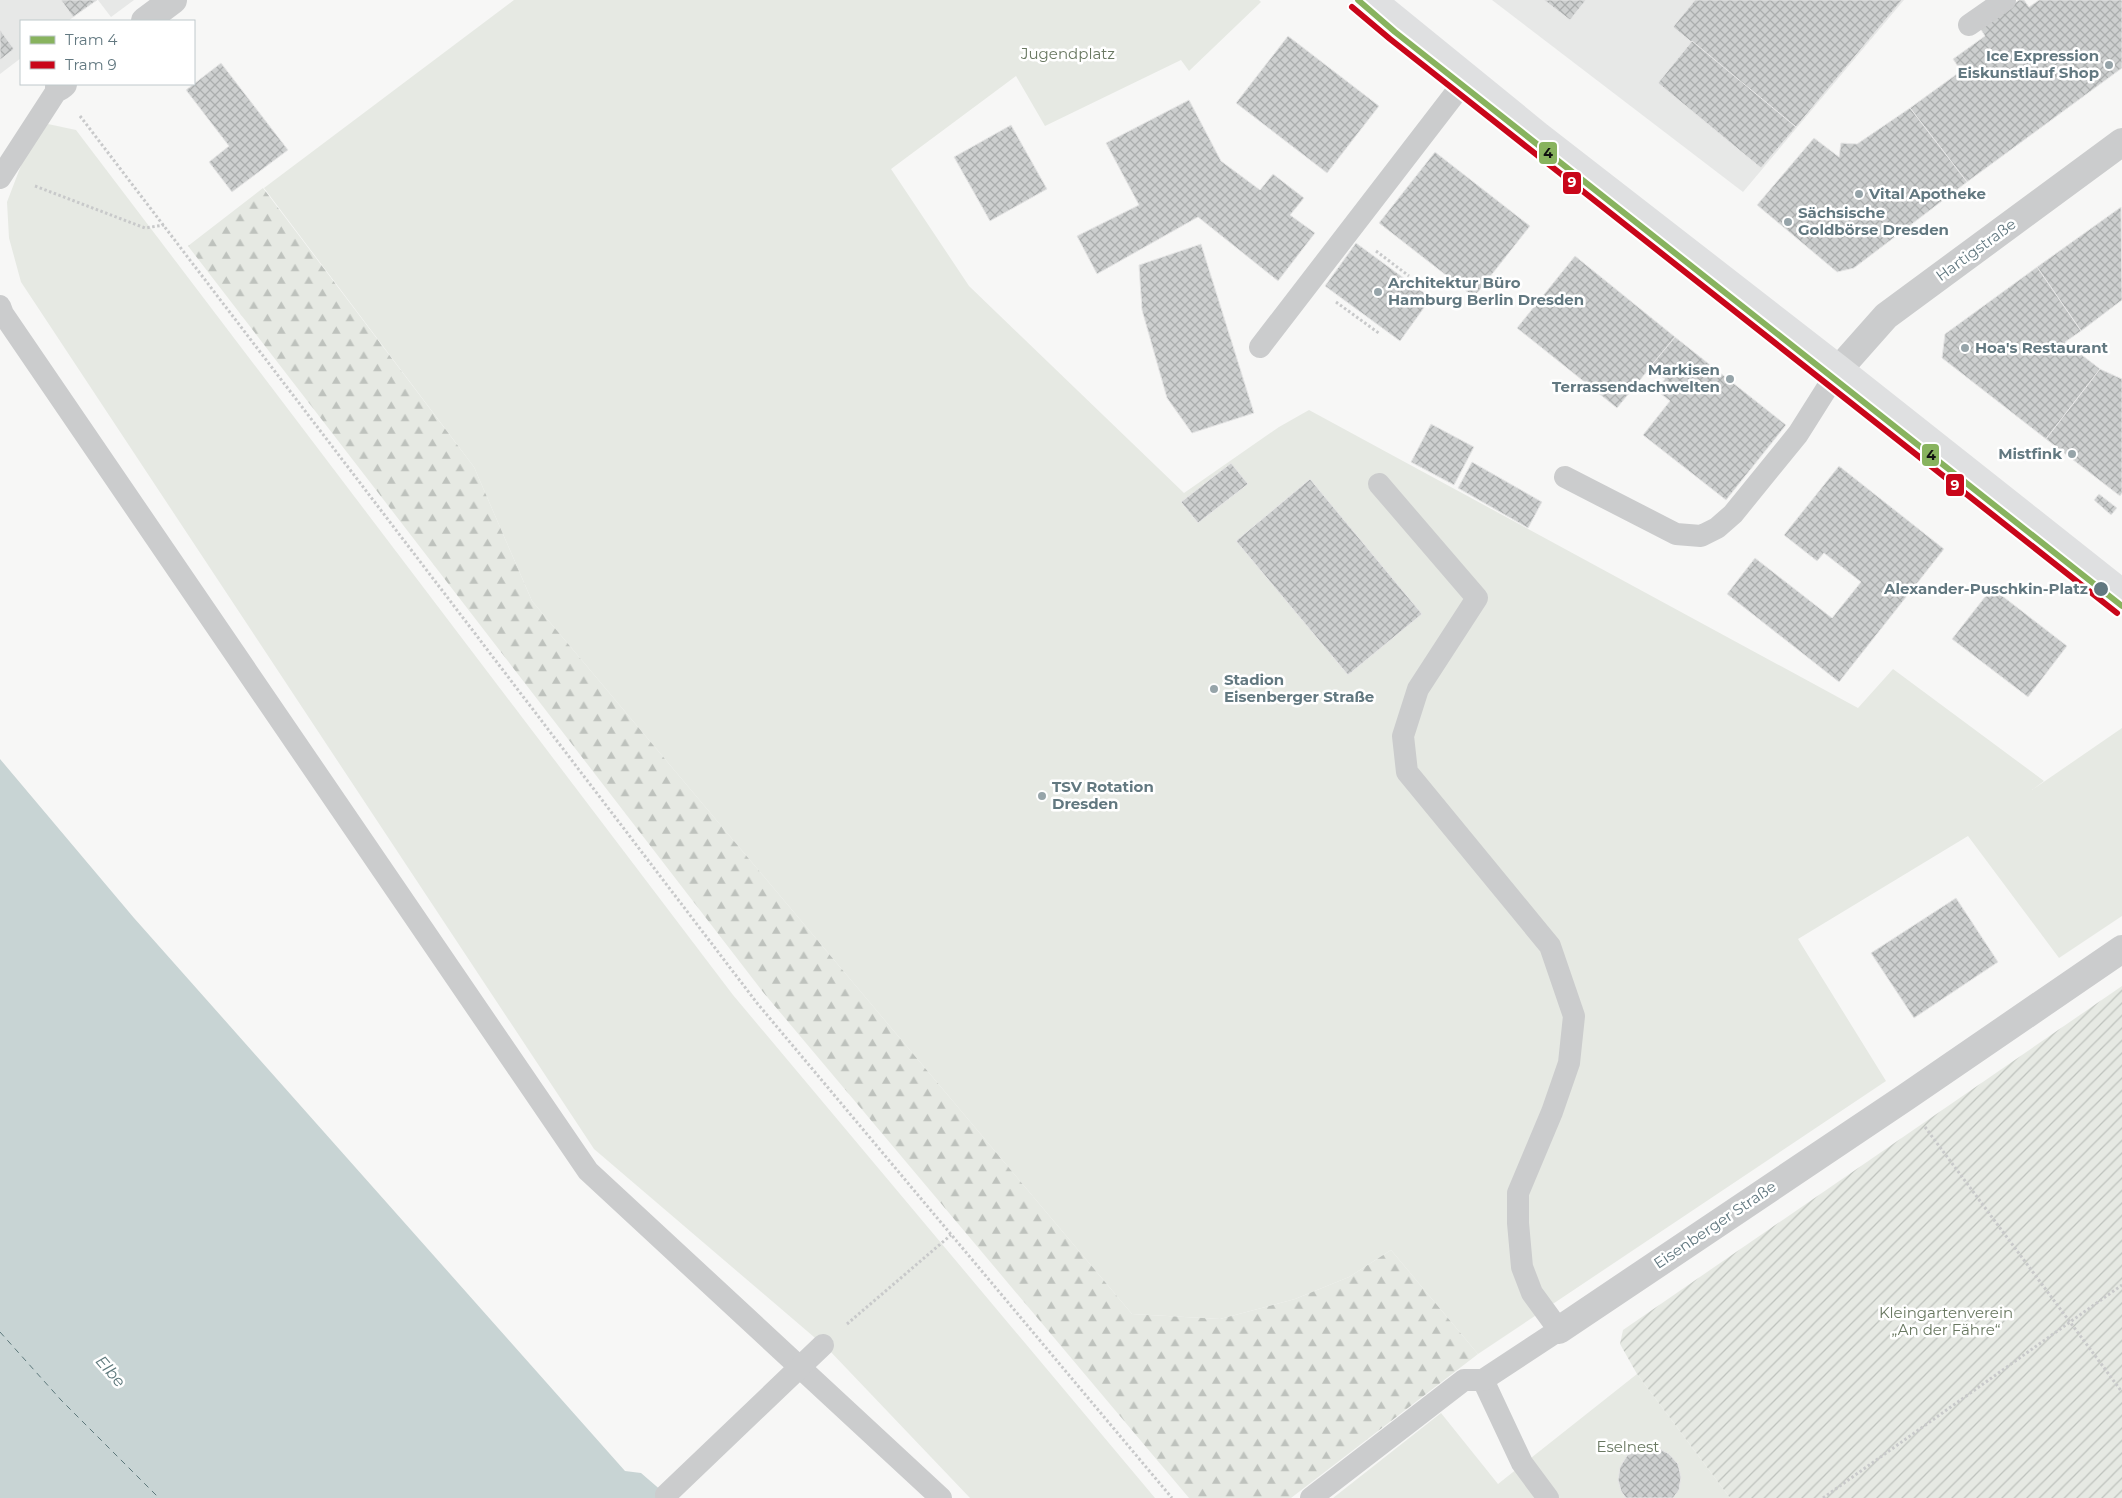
<svg xmlns="http://www.w3.org/2000/svg" width="2122" height="1498" viewBox="0 0 2122 1498" font-family="Montserrat,sans-serif">
<style>
.built{fill:#e7e8e7}
.green{fill:#e6e9e3}
.forest{fill:url(#forest-firs)}
.garden{fill:url(#garden-furrows)}
.water{fill:#c8d4d4}
.lines{fill:none;stroke-linecap:round;stroke-linejoin:round}
.ferry{stroke:#5d787b;stroke-width:1;stroke-dasharray:6 5;stroke-linecap:butt}
.building{fill:url(#building-cross-hatch);stroke:#e6e6e6}
.path{stroke:#c8c9ca;stroke-width:3;stroke-dasharray:2.5 2.5;stroke-linecap:butt}
.lane{stroke:#cbcccd;stroke-width:22}
.street{stroke:#cbcccd;stroke-width:28}
.secondary{stroke:#dfe0e1;stroke-width:28}
.tram-1-casing{stroke:#fff;stroke-width:10}
.tram-2-casing{stroke:#fff;stroke-width:10}
.tram-1{stroke:#88b35e;stroke-width:6}
.tram-2{stroke:#c9061a;stroke-width:6}
.poi-dot{fill:#96a4a9;stroke:#fff;stroke-width:2}
.stop-dot{fill:#627880;stroke:#fff;stroke-width:2}
.labels{text-anchor:middle;stroke-width:5;stroke-linejoin:round;paint-order:stroke}
.park-label{font-size:15px;fill:#697861;stroke:#fff}
.poi-label{font-size:15px;font-weight:bold;fill:#627880;stroke:#fff;text-anchor:start}
.street-label{font-size:15px;fill:#627880;stroke:#fff}
.stop-label{font-size:15px;font-weight:bold;fill:#627880;stroke:#fff;text-anchor:end}
.water-label{font-size:16px;font-style:italic;fill:#5d787b;stroke:#fff}
.line-badge{stroke:#fff;stroke-width:2}
.badge-label{font-size:14px;text-anchor:middle;font-weight:bold;fill:#fff}
.pale-badge-label{font-size:14px;text-anchor:middle;font-weight:bold;fill:#111}
</style>
<defs>
<pattern id="forest-firs" width="22" height="20" patternUnits="userSpaceOnUse" patternTransform="scale(1.25)"><rect width="22" height="20" fill="#e6e9e3"/><path d="M5 1l3.5 6h-7zM16 11l3.5 6h-7z" fill="#bec2bd"/></pattern>
<pattern id="garden-furrows" width="10" height="10" patternUnits="userSpaceOnUse" patternTransform="scale(1.25)"><rect width="10" height="10" fill="#e6e9e3"/><path d="M-1 1l2-2M0 10L10 0M9 11l2-2" fill="none" stroke="#bec2bd"/></pattern>
<pattern id="building-cross-hatch" width="8" height="8" patternUnits="userSpaceOnUse" patternTransform="scale(1.25)"><rect width="8" height="8" fill="#cdcfcf"/><path d="M0 0l8 8M0 8l8-8" fill="none" stroke="#aaadad"/></pattern>
</defs>
<rect width="100%" height="100%" fill="#f7f7f6"/>
<!-- built -->
<g class="built">
<polygon points="0,0 97,0 68,21 21,21 21,58 0,74"/>
<polygon points="98,0 134,0 111,17"/>
<polygon points="1492,0 1904,0 1743,192"/>
</g>
<!-- green -->
<g class="green">
<polygon points="514,0 1259,0 1261,2 1189,71 1181,60 1045,126 1016,76 891,169 969,286 1184,493 1279,427 1309,410 1858,708 1893,669 2044,781 2032,790 2122,728 2122,916 2059,958 1968,836 1798,939 1886,1081 1478,1354 1391,1250 1349,1277 1295,1299 1220,1319 1132,1314 532,601 474,467 264,188"/>
<polygon points="48,124 76,130 733,995 1155,1498 970,1498 828,1349 594,1149 21,282 9,238 7,202 25,155"/>
<polygon points="1637,1374 1730,1498 1333,1498 1441,1413 1498,1484"/>
</g>
<!-- forest -->
<polygon class="forest" points="263,188 474,467 532,601 1132,1314 1220,1319 1295,1299 1349,1277 1391,1250 1478,1354 1291,1498 1189,1498 763,992 188,246"/>
<!-- garden -->
<polygon class="garden" points="2122,986 2122,1498 1730,1498 1637,1374 1620,1344 1623,1330"/>
<!-- water -->
<polygon class="water" points="0,759 134,918 625,1471 641,1473 670,1498 0,1498"/>
<g class="lines">
<!-- ferry -->
<polyline class="ferry" points="0,1332 61,1400 159,1498"/>
</g>
<!-- building -->
<g class="building">
<polygon points="61,0 97,0 73,17"/>
<polygon points="1544,0 1586,0 1570,20"/>
<polygon points="1695,0 1902,0 1796,127 1673,27"/>
<polygon points="2019,0 2024,0 2029,7 2039,0 2122,0 2122,68 1967,182 1910,108 1961,71 1953,59 1985,36 1980,28"/>
<polygon points="0,30 14,49 0,60"/>
<polygon points="1288,36 1379,106 1327,173 1236,103"/>
<polygon points="1692,41 1796,127 1761,168 1658,83"/>
<polygon points="221,63 288,150 232,192 209,162 229,146 186,90"/>
<polygon points="1189,100 1221,161 1260,190 1273,174 1304,198 1290,215 1315,233 1278,281 1198,217 1097,274 1077,236 1139,205 1106,143"/>
<polygon points="1910,108 1967,182 1854,268 1837,272 1757,205 1814,138 1839,157 1841,143 1857,144"/>
<polygon points="1011,125 1047,189 990,221 954,157"/>
<polygon points="1435,152 1530,226 1474,297 1379,223"/>
<polygon points="2121,207 2122,300 2081,331 2037,267"/>
<polygon points="1356,243 1431,298 1400,341 1325,286"/>
<polygon points="1201,244 1254,413 1192,433 1167,398 1142,310 1139,265"/>
<polygon points="1575,256 1675,337 1617,408 1517,328"/>
<polygon points="2037,267 2081,331 2065,342 2100,369 2046,439 1942,358 1945,334"/>
<polygon points="1675,337 1786,425 1726,500 1643,435 1670,401 1656,390 1665,379 1650,367"/>
<polygon points="2100,369 2122,379 2122,493 2120,496 2046,439"/>
<polygon points="1431,424 1474,447 1454,485 1411,462"/>
<polygon points="1472,462 1542,502 1528,528 1458,488"/>
<polygon points="1231,463 1248,484 1198,523 1181,502"/>
<polygon points="1839,466 1944,549 1839,682 1727,594 1755,558 1832,618 1861,582 1824,553 1817,561 1784,535"/>
<polygon points="1310,479 1422,614 1348,675 1236,541"/>
<polygon points="2099,494 2117,508 2111,515 2094,500"/>
<polygon points="1992,588 2067,646 2028,697 1952,639"/>
<polygon points="1956,898 1998,962 1914,1018 1871,953"/>
<polygon points="1645,1447 1660,1449 1669,1454 1678,1464 1681,1477 1679,1490 1673,1498 1626,1498 1621,1491 1618,1480 1620,1467 1628,1454"/>
</g>
<g class="lines">
<!-- path -->
<g class="path">
<polyline points="80,116 757,1003 1172,1498"/>
<polyline points="35,186 145,228 164,225"/>
<polyline points="1376,251 1409,276"/>
<polyline points="1336,302 1380,334"/>
<polyline points="1925,1127 2122,1392"/>
<polyline points="847,1324 951,1235"/>
<polyline points="1823,1498 2122,1285"/>
</g>
<!-- lane -->
<g class="lane">
<polyline points="1969,25 2005,0"/>
<polyline points="0,178 59,87"/>
<polyline points="0,306 3,314 588,1171 941,1498"/>
<polyline points="1260,347 1467,78"/>
<polyline points="1565,477 1676,534 1701,536 1717,528 1733,514 1798,434 1839,369"/>
<polyline points="1483,1380 1522,1463 1548,1498"/>
<polyline points="666,1495 823,1345"/>
<polyline points="1311,1498 1464,1380 1483,1380 1559,1330 1532,1293 1522,1267 1518,1223 1518,1193 1552,1112 1569,1063 1574,1016 1550,946 1407,772 1403,736 1418,689 1477,598 1379,484"/>
</g>
<!-- street -->
<g class="street">
<polyline points="145,21 173,0"/>
<polyline points="59,87 63,84"/>
<polyline points="1839,369 1886,316 2122,142"/>
<polyline points="1559,1330 1906,1097 2122,949"/>
</g>
<!-- secondary -->
<polyline class="secondary" points="1372,0 1539,136 1839,369 2122,593"/>
<defs>
<polyline id="tram-1" points="1358,0 1395,32 2122,606"/>
<polyline id="tram-2" points="1352,7 1390,39 2117,613"/>
</defs>
<!-- tram-1 casing -->
<use href="#tram-1" class="tram-1-casing"/>
<!-- tram-2 casing -->
<use href="#tram-2" class="tram-2-casing"/>
<!-- tram-1 -->
<use href="#tram-1" class="tram-1"/>
<!-- tram-2 -->
<use href="#tram-2" class="tram-2"/>
</g>
<!-- markers -->
<g class="poi-dot">
<circle cx="2109" cy="65" r="5"/>
<circle cx="1859" cy="194" r="5"/>
<circle cx="1788" cy="222" r="5"/>
<circle cx="1378" cy="292" r="5"/>
<circle cx="1965" cy="348" r="5"/>
<circle cx="1730" cy="379" r="5"/>
<circle cx="2072" cy="454" r="5"/>
<circle cx="1214" cy="689" r="5"/>
<circle cx="1042" cy="796" r="5"/>
</g>
<circle class="stop-dot" cx="2101" cy="589" r="8"/>
<g class="labels">
<!-- park labels -->
<g class="park-label">
<text x="1068" y="59">Jugendplatz</text>
<text x="1946" y="1318">Kleingartenverein<tspan x="1946" dy="17">„An der Fähre“</tspan></text>
<text x="1628" y="1452">Eselnest</text>
</g>
<!-- poi labels -->
<g class="poi-label">
<text x="2099" y="61" text-anchor="end">Ice Expression<tspan x="2099" dy="17">Eiskunstlauf Shop</tspan></text>
<text x="1869" y="199">Vital Apotheke</text>
<text x="1798" y="218">Sächsische<tspan x="1798" dy="17">Goldbörse Dresden</tspan></text>
<text x="1388" y="288">Architektur Büro<tspan x="1388" dy="17">Hamburg Berlin Dresden</tspan></text>
<text x="1975" y="353">Hoa's Restaurant</text>
<text x="1720" y="375" text-anchor="end">Markisen<tspan x="1720" dy="17">Terrassendachwelten</tspan></text>
<text x="2062" y="459" text-anchor="end">Mistfink</text>
<text x="1224" y="685">Stadion<tspan x="1224" dy="17">Eisenberger Straße</tspan></text>
<text x="1052" y="792">TSV Rotation<tspan x="1052" dy="17">Dresden</tspan></text>
</g>
<!-- street labels -->
<g class="street-label">
<text transform="translate(1976 250) rotate(-36)" y="5">Hartigstraße</text>
<text transform="translate(1715 1225) rotate(-34)" y="5">Eisenberger Straße</text>
</g>
<!-- stop labels -->
<g class="stop-label">
<text x="2088" y="594">Alexander-Puschkin-Platz</text>
</g>
<!-- water labels -->
<g class="water-label">
<text transform="translate(111 1371) rotate(49)" y="6">Elbe</text>
</g>
</g>
<g class="line-badge">
<rect x="1538" y="141" width="20" height="24" rx="5" fill="#88b35e"/>
<rect x="1562" y="171" width="20" height="24" rx="5" fill="#c9061a"/>
<rect x="1921" y="443" width="19" height="24" rx="5" fill="#88b35e"/>
<rect x="1945" y="473" width="20" height="24" rx="5" fill="#c9061a"/>
</g>
<g class="badge-label">
<text x="1572" y="187">9</text>
<text x="1955" y="490">9</text>
</g>
<g class="pale-badge-label">
<text x="1548" y="158">4</text>
<text x="1931" y="460">4</text>
</g>
<!-- legend -->
<rect x="20" y="20" width="175" height="65" fill="#ffffff" stroke="#c0c9cc"/>
<rect x="30" y="36" width="25" height="8" fill="#88b35e" stroke="#c0c9cc"/>
<text x="65" y="45" font-size="15" fill="#627880">Tram 4</text>
<rect x="30" y="61" width="25" height="8" fill="#c9061a" stroke="#c0c9cc"/>
<text x="65" y="70" font-size="15" fill="#627880">Tram 9</text>
</svg>
